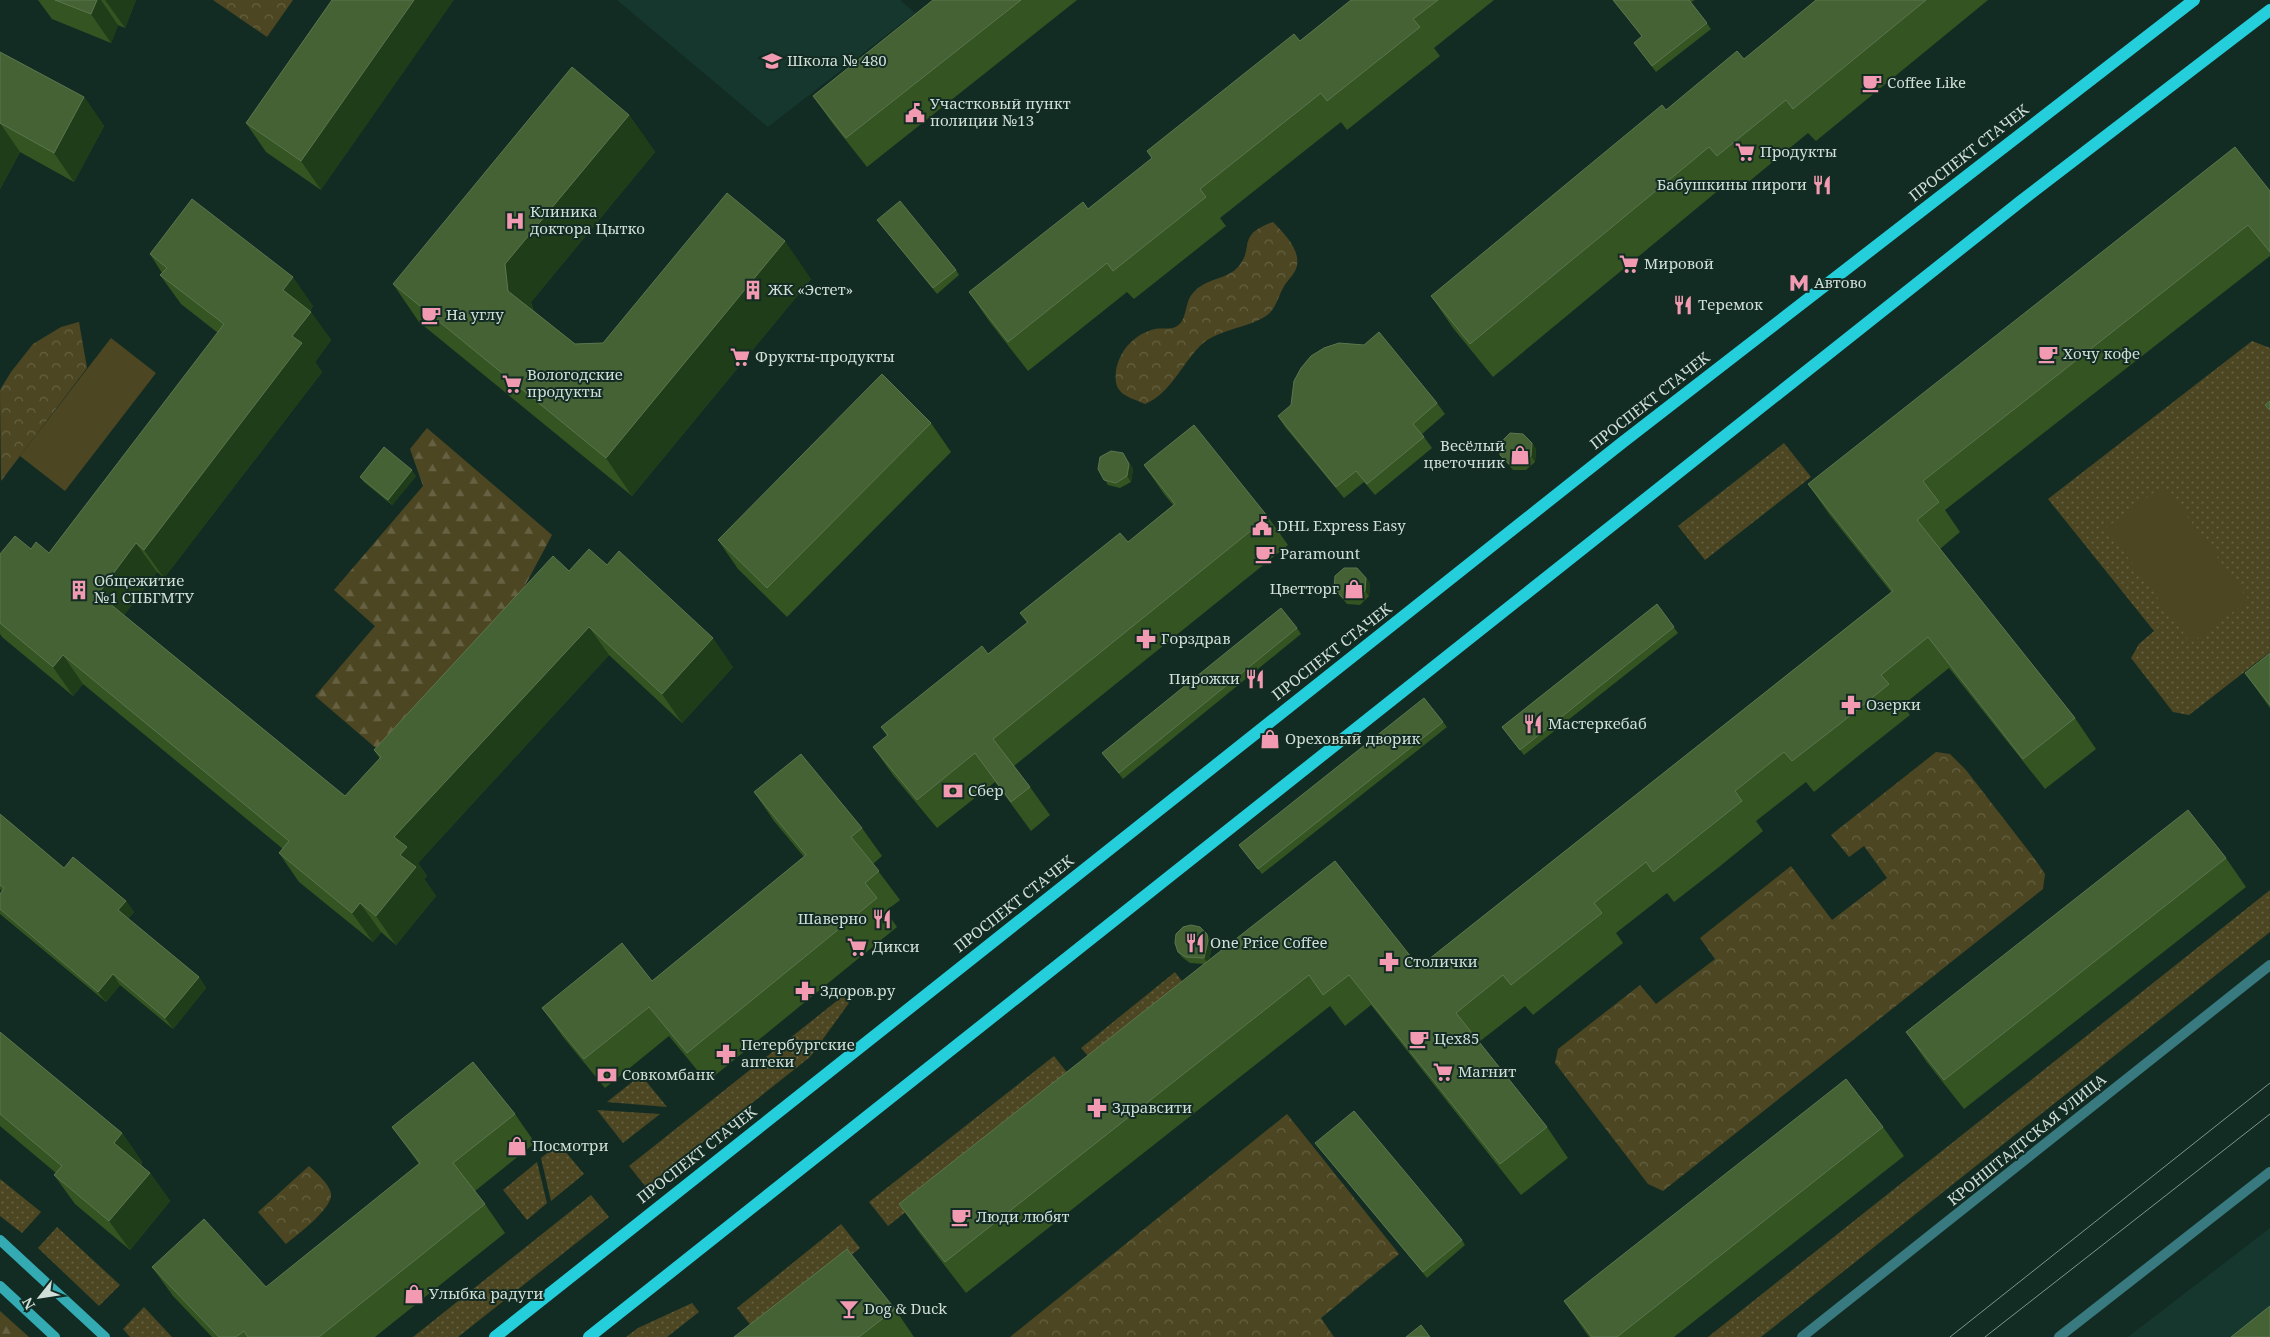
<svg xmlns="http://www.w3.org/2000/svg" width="2270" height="1337" viewBox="0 0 2270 1337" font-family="'Noto Serif',serif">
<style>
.built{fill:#16372d}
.grass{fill:url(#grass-dots)}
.forest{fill:url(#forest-firs)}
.park{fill:url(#park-crowns)}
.pitch{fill:#4c4722}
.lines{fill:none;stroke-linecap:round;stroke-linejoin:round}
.street{stroke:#387a7f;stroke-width:10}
.secondary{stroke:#34aab3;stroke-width:10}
.primary{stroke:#24ceda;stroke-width:12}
.tram{stroke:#80938c;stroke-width:1}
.wall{fill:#345422}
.shaded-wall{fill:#203d1a}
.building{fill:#456235;stroke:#5b764f}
.labels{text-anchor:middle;stroke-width:4;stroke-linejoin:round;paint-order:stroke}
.poi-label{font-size:15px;fill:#d1dfd9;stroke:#132c23;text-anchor:start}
.street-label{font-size:15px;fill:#d1dfd9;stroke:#132c23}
</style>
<defs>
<pattern id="grass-dots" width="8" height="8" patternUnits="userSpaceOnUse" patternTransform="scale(1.25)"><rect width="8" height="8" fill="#4c4722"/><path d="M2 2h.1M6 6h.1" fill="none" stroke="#656142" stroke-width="1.8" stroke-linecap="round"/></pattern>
<pattern id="forest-firs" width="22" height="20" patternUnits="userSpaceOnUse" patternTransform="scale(1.25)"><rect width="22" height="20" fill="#4c4722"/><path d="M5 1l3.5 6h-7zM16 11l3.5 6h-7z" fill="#656142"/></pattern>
<pattern id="park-crowns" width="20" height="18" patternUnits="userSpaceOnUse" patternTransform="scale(1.25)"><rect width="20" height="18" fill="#4c4722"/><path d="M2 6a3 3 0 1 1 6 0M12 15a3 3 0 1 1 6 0" fill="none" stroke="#656142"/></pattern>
</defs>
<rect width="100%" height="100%" fill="#132c23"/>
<!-- built -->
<g class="built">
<polygon points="617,0 900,0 915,13 768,127"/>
<polygon points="2270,1228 2270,1337 2128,1337"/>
</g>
<!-- grass -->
<g class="grass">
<polygon points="2252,341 2270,348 2270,652 2189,715 2173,712 2131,658 2139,644 2154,631 2048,499"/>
<polygon points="1784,443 1811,477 1705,560 1678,526"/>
<polygon points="2270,890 2270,932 1761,1337 1708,1337"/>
<polygon points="1175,972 1187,988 1094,1063 1081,1048"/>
<polygon points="843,996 849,1003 810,1057 646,1187 629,1166"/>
<polygon points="1054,1056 1073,1080 888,1226 869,1202"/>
<polygon points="641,1075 667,1107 607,1102"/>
<polygon points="597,1110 660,1114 623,1143"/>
<polygon points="559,1144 584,1174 551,1201 541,1158"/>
<polygon points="537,1162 547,1203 527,1220 503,1190"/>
<polygon points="0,1179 41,1212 22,1233 0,1216"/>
<polygon points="591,1195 609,1217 458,1337 413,1337"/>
<polygon points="841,1224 860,1248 756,1332 737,1308"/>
<polygon points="57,1227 120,1285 99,1306 38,1248"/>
<polygon points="692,1303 699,1312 667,1337 626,1337 638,1328"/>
<polygon points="144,1307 172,1337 130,1337 123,1329"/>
</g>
<!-- forest -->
<g class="forest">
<polygon points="427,428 552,535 520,595 384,755 315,696 375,626 334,590 423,486 410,449"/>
<polygon points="0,1311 29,1337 0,1337"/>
</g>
<!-- park -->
<g class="park">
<polygon points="213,0 293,0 267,37"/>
<path d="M1273,222C1285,234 1304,253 1295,271C1291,278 1285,283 1282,290C1277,300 1275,310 1266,316C1246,329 1217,329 1200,346C1181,365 1171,393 1145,404C1127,396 1113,395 1116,371C1119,351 1134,334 1155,329C1165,327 1175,332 1182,321C1187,312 1186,300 1193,293C1206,278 1224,280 1236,269C1257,248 1234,236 1273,222Z"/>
<polygon points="79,322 87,368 1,481 0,390 11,372 33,344 61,327"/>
<polygon points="1936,752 1950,754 1966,770 2037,862 2045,874 2043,889 1663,1191 1648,1184 1555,1063 1558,1049 1640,985 1656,1004 1715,959 1700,938 1791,866 1832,920 1887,878 1864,846 1849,857 1831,835"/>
<polygon points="1287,1114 1399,1254 1321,1318 1334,1337 1010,1337"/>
<path d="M309,1166C316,1173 330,1184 331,1194C333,1208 297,1235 286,1244L258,1212Z"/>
</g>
<!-- pitch -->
<g class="pitch">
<polygon points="111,338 156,373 65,491 20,456"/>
<polygon points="2164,485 2249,600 2191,643 2106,528"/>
</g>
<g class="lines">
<!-- street -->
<g class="street">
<polyline points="1802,1337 2270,965"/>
<polyline points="2059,1337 2270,1172"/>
</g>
<!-- secondary -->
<g class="secondary">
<polyline points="0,1240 105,1337"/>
<polyline points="0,1286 55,1337"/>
</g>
<!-- primary -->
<g class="primary">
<polyline points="495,1337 1623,442 2194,0"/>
<polyline points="589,1337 2021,201 2270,10"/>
</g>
<!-- tram -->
<g class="tram">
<polyline points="1950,1337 2270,1083"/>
<polyline points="1985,1337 2270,1114"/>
</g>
</g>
<!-- wall -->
<g class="wall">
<polygon points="38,0 136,0 125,28 118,25 111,43 52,19"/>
<polygon points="332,0 321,190 266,152 246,123"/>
<polygon points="933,0 1077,0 867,167 833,124 813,96"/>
<polygon points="1351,0 1494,0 1434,48 1440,56 1347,130 1341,122 1220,218 1226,226 1134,299 1127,292 1028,371 989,321 969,292 1088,209"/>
<polygon points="1613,0 1695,0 1691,2 1711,29 1656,72 1634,43 1642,37"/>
<polygon points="1816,0 1988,0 1816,141 1808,133 1740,189 1732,179 1493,377 1453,328 1431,296 1666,110 1744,59"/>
<polygon points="0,52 84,97 104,126 74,182 20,152 0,189"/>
<polygon points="629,115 655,152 531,302 533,310 575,344 603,343 811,279 632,496 419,322 393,284"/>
<polygon points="2270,191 2270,256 1945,510 1960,532 1940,549 2075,718 2096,749 2045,789 1949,668 1903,705 1910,715 1862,753 1814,792 1806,782 1756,821 1763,831 1719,867 1674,902 1667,893 1616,933 1623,943 1533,1015 1525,1006 1479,1042 1547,1127 1568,1158 1521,1195 1371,1005 1345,1026 1330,1006 966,1293 921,1235 899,1204 1205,964 1190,963 1182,957 1178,952 1211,939 1212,947 1209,960 1419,967 1891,592 1829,514 1808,484"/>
<polygon points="877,220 956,270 959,275 937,294"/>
<polygon points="150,254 313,306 310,311 331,340 315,362 322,372 164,578 157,572 124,615 345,796 380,759 374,750 569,571 607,565 733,667 682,723 609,655 418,863 427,876 424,879 436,896 396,945 381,932 373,942 299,882 279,853 283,849 83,684 73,696 2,637 0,634 0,554 31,549 49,553 218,333 181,304 160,275 162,273"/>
<polygon points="1437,403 1445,414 1422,434 1432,448 1375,495 1364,482 1344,498 1285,427 1278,416"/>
<polygon points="931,423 951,452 787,617 738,569 718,540"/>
<polygon points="1532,443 1536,449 1535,462 1526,470 1513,470 1500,455"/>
<polygon points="1123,453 1133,469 1131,482 1120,488 1108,485 1098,469"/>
<polygon points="1144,465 1268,517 1288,545 1014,766 1030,787 1050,815 1031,831 995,782 937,828 893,775 873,747 887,736 881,727 988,654 1027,623 1020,613 1128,542 1173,505 1164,494"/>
<polygon points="416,476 392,505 364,482 360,477"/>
<polygon points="1366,578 1370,583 1369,596 1360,605 1347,604 1334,589"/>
<polygon points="1657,604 1678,633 1524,755 1502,727"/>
<polygon points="1297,628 1301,634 1123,779 1102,753"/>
<polygon points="2270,653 2270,708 2245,673"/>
<polygon points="1443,722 1447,727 1262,874 1239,845"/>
<polygon points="754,792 862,828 882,856 873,864 900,900 886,911 897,927 707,1082 669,1036 605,1088 563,1037 542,1008 652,981 804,857 774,821"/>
<polygon points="0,814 64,868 126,901 134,912 128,919 199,977 206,988 173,1029 120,985 106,1002 0,914 0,894 2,891 0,889"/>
<polygon points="2226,858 2246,887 1964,1109 1926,1061 1906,1032"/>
<polygon points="0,1032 122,1133 142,1162 141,1165 150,1173 170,1201 130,1250 75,1204 54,1175 56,1173 0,1126"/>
<polygon points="515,1114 535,1143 475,1191 485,1204 505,1233 375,1337 212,1337 173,1296 152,1267 266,1287 419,1164 392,1127"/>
<polygon points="1883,1127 1904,1156 1674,1337 1589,1337 1564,1301"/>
<polygon points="1315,1143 1462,1240 1465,1245 1427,1278"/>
<polygon points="895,1309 914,1337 734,1337"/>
</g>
<!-- shaded-wall -->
<g class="shaded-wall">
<polygon points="97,0 101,0 118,25 111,43 91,14"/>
<polygon points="105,0 136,0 125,28"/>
<polygon points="414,0 454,0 321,190 301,161"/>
<polygon points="84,97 104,126 74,182 54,153"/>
<polygon points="629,115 655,152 531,302 535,329 508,291 505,264"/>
<polygon points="0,123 20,152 0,189"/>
<polygon points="785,241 811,279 632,496 606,458"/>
<polygon points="293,277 313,306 304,319 283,290"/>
<polygon points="311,312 331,340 315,362 322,372 164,578 144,550 292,336"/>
<polygon points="1532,443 1536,449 1535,462 1531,456"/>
<polygon points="1123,453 1133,469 1131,482 1127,476"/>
<polygon points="412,470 416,476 392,505 388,500"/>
<polygon points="136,543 157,572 118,623 98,594"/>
<polygon points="1366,578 1370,583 1369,596 1365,591"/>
<polygon points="589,627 609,655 418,863 427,876 424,879 436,896 396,945 376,916 400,855 394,837"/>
<polygon points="713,638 733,667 682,723 662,694"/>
<polygon points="63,655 83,684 73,696 53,667"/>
<polygon points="126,901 134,912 126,921 118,910"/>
<polygon points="360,903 381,932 373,942 352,913"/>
<polygon points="1207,934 1211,939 1212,947 1208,964 1204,958"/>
<polygon points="113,974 120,985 106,1002 98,992"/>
<polygon points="199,977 206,988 173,1029 165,1018"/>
<polygon points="122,1133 142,1162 135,1172 114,1143"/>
<polygon points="150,1173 170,1201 130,1250 109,1221"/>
</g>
<!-- building -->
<g class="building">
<polygon points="55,0 97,0 91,14"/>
<polygon points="332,0 414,0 301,161 246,123"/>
<polygon points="933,0 1021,0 846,138 813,96"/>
<polygon points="1351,0 1438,0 1413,19 1420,27 1327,101 1321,93 1200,189 1206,197 1113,271 1107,263 1008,342 969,292 1083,202 1088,209 1152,158 1147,151 1294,34 1300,41"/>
<polygon points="1613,0 1689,0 1707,23 1652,66 1634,43 1642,36"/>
<polygon points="1816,0 1926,0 1793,109 1786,100 1717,156 1709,147 1470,344 1431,296 1662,105 1666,110 1737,51 1744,59"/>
<polygon points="0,52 84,97 54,153 0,123"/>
<polygon points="572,67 629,115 505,264 508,291 575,344 603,343 727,193 785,241 606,458 393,284"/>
<polygon points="2235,147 2270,191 2270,252 2248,225 1923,481 1939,502 1917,520 2075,718 2023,759 1928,637 1881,675 1889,684 1841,723 1792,761 1784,752 1735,791 1742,801 1698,836 1653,872 1646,862 1594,903 1602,913 1511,985 1503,975 1456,1013 1547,1127 1500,1164 1349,975 1323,995 1309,975 945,1262 899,1204 1335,861 1419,967 1893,591 1808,484"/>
<polygon points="192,199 293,277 283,290 311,312 292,336 302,343 144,550 136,543 98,594 345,796 381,757 374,750 553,556 569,571 589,549 607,565 619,551 713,638 662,694 589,627 394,837 407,847 400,855 416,867 376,916 360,903 352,913 279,853 289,841 63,655 53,667 0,623 0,554 15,536 31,549 36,542 49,553 224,324 160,275 167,268 150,254"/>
<polygon points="900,201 956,270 933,288 877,220"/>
<polygon points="1379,332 1437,403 1413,424 1424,437 1367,484 1356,471 1336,487 1278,416 1291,405 1294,381 1301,368 1311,356 1324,348 1339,343 1364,345"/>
<polygon points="882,374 931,423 767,588 718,540"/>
<polygon points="2270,401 2270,410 2265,405"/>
<polygon points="1194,425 1268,517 993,739 1030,787 1011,802 975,753 917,800 873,747 888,735 881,727 982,646 988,654 1028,622 1020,613 1120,533 1128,542 1175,504 1144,465"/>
<polygon points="1510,433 1523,434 1532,443 1531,456 1522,465 1509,464 1500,455 1501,442"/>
<polygon points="384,447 412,470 388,500 360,477"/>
<polygon points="1111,451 1123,453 1129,464 1127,476 1116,483 1104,480 1098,469 1100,457"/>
<polygon points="1344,568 1357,568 1366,578 1365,591 1356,599 1343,598 1334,589 1335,576"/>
<polygon points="1657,604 1674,627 1520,750 1502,727"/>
<polygon points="1281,608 1297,628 1119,773 1102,753"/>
<polygon points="2270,653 2270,705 2245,673"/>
<polygon points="1424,698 1443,722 1258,869 1239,845"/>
<polygon points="801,754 862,828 851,837 879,871 865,883 877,898 687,1053 649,1007 584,1059 542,1008 622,943 652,981 806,855 754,792"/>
<polygon points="2188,810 2226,858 1944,1080 1906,1032"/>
<polygon points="0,814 64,868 73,857 126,901 118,910 199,977 165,1018 113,974 98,992 0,909 0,894 4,888 0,885"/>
<polygon points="1191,925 1200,927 1207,934 1208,941 1204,958 1186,957 1178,952 1175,943 1176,934 1183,927"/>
<polygon points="0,1032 122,1133 114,1143 150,1173 109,1221 54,1175 62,1166 0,1114"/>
<polygon points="473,1062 515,1114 453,1163 485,1204 319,1337 248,1337 244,1331 236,1337 219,1337 152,1267 204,1219 266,1287 420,1163 392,1127"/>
<polygon points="1846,1079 1883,1127 1617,1337 1592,1337 1564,1301"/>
<polygon points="1354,1111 1462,1240 1423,1272 1315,1143"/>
<polygon points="847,1249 895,1309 859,1337 734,1337"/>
<polygon points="2270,1306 2270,1337 2231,1337"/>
<polygon points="1421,1325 1430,1337 1406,1337"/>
</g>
<!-- icons -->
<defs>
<symbol id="school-bare" viewBox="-9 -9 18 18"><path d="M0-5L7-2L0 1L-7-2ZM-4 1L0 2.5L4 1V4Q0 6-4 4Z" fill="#f19ab1" stroke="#132c23" stroke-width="2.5" paint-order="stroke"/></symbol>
<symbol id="cafe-bare" viewBox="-9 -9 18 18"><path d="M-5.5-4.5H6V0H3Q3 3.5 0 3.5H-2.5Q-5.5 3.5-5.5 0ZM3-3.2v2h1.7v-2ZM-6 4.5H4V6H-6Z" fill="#f19ab1" stroke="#132c23" stroke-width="2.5" paint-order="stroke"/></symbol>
<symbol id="civic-bare" viewBox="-9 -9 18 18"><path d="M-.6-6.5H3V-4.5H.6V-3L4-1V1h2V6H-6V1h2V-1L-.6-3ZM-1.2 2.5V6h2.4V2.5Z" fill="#f19ab1" stroke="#132c23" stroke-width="2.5" paint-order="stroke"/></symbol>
<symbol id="supermarket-bare" viewBox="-9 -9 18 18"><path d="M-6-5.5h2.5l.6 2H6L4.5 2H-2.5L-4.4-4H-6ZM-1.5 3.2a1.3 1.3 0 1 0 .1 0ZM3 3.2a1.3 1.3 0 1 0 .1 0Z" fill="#f19ab1" stroke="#132c23" stroke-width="2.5" paint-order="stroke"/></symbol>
<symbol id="restaurant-bare" viewBox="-9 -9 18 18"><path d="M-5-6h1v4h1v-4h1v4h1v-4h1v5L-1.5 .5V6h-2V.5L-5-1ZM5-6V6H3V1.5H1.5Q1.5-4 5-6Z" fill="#f19ab1" stroke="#132c23" stroke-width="2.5" paint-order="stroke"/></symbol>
<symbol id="hospital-bare" viewBox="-9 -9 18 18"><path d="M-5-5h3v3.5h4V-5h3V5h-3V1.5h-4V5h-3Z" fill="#f19ab1" stroke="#132c23" stroke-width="2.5" paint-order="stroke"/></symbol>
<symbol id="metro-bare" viewBox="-9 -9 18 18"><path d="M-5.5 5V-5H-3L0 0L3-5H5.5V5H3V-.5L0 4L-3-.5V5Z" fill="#f19ab1" stroke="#132c23" stroke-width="2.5" paint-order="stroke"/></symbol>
<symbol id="building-bare" viewBox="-9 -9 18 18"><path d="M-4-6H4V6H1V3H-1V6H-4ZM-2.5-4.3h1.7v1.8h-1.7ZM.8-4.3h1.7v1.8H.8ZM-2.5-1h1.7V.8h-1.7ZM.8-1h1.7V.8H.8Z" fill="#f19ab1" stroke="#132c23" stroke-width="2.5" paint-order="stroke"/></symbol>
<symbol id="shop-bare" viewBox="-9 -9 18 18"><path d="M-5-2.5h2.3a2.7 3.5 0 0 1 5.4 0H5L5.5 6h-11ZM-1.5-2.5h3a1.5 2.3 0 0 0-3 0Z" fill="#f19ab1" stroke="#132c23" stroke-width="2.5" paint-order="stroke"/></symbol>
<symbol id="pharmacy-bare" viewBox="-9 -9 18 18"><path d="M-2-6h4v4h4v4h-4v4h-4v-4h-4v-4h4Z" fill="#f19ab1" stroke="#132c23" stroke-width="2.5" paint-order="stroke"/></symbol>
<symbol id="bank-bare" viewBox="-9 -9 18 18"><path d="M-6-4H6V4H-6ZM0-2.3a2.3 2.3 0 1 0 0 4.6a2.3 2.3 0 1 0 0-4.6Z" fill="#f19ab1" stroke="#132c23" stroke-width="2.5" paint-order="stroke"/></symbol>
<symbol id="bar-bare" viewBox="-9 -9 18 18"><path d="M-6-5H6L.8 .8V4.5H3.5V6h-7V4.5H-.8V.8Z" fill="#f19ab1" stroke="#132c23" stroke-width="2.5" paint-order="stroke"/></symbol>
</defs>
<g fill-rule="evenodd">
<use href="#school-bare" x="758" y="47" width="28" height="28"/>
<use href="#cafe-bare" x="1858" y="69" width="28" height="28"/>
<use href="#civic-bare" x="901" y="99" width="28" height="28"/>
<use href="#supermarket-bare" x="1731" y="138" width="28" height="28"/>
<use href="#restaurant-bare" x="1808" y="171" width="28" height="28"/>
<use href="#hospital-bare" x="501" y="207" width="28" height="28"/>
<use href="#supermarket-bare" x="1615" y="250" width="28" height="28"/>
<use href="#metro-bare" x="1785" y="269" width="28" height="28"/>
<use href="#building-bare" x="739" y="276" width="28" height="28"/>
<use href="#restaurant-bare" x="1669" y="291" width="28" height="28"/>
<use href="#cafe-bare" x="417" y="301" width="28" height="28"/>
<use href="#cafe-bare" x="2034" y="340" width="28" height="28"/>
<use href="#supermarket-bare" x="726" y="343" width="28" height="28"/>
<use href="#supermarket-bare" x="498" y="370" width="28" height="28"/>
<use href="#shop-bare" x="1506" y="441" width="28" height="28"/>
<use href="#civic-bare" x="1248" y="512" width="28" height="28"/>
<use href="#cafe-bare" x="1251" y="540" width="28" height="28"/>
<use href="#shop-bare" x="1340" y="575" width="28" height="28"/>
<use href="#building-bare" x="65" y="576" width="28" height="28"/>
<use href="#pharmacy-bare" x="1132" y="625" width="28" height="28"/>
<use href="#restaurant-bare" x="1241" y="665" width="28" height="28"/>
<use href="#pharmacy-bare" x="1837" y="691" width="28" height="28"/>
<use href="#restaurant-bare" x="1519" y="710" width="28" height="28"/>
<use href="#shop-bare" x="1256" y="725" width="28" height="28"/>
<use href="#bank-bare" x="939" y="777" width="28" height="28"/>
<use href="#restaurant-bare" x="868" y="905" width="28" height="28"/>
<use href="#restaurant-bare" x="1181" y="929" width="28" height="28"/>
<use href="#supermarket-bare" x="843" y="933" width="28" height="28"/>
<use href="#pharmacy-bare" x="1375" y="948" width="28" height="28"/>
<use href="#pharmacy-bare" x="791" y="977" width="28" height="28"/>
<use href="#cafe-bare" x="1405" y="1025" width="28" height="28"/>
<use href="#pharmacy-bare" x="712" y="1040" width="28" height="28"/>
<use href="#supermarket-bare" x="1429" y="1058" width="28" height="28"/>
<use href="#bank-bare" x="593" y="1061" width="28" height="28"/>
<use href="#pharmacy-bare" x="1083" y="1094" width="28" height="28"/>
<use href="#shop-bare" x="503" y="1132" width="28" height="28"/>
<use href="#cafe-bare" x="947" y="1203" width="28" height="28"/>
<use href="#shop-bare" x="400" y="1280" width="28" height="28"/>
<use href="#bar-bare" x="835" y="1295" width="28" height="28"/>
</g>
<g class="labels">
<!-- poi labels -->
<g class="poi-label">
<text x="787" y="66">Школа № 480</text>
<text x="1887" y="88">Coffee Like</text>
<text x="930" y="109">Участковый пункт<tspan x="930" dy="17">полиции №13</tspan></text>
<text x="1760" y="157">Продукты</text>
<text x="1807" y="190" text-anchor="end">Бабушкины пироги</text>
<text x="530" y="217">Клиника<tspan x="530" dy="17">доктора Цытко</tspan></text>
<text x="1644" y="269">Мировой</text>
<text x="1814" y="288">Автово</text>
<text x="768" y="295">ЖК «Эстет»</text>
<text x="1698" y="310">Теремок</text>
<text x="446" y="320">На углу</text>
<text x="2063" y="359">Хочу кофе</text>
<text x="755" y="362">Фрукты-продукты</text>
<text x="527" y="380">Вологодские<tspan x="527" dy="17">продукты</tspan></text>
<text x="1505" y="451" text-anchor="end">Весёлый<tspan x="1505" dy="17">цветочник</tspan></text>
<text x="1277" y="531">DHL Express Easy</text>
<text x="1280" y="559">Paramount</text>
<text x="94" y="586">Общежитие<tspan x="94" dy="17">№1 СПБГМТУ</tspan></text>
<text x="1339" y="594" text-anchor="end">Цветторг</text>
<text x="1161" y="644">Горздрав</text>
<text x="1240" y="684" text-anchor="end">Пирожки</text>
<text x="1866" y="710">Озерки</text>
<text x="1548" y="729">Мастеркебаб</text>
<text x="1285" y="744">Ореховый дворик</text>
<text x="968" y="796">Сбер</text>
<text x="867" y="924" text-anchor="end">Шаверно</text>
<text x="1210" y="948">One Price Coffee</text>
<text x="872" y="952">Дикси</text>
<text x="1404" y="967">Столички</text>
<text x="820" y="996">Здоров.ру</text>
<text x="1434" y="1044">Цех85</text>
<text x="741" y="1050">Петербургские<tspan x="741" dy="17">аптеки</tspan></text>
<text x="1458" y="1077">Магнит</text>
<text x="622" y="1080">Совкомбанк</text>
<text x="1112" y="1113">Здравсити</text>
<text x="532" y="1151">Посмотри</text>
<text x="976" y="1222">Люди любят</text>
<text x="429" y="1299">Улыбка радуги</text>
<text x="864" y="1314">Dog &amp; Duck</text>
</g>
<!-- street labels -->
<g class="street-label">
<text transform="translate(1969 153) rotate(-38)" y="5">ПРОСПЕКТ СТАЧЕК</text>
<text transform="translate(1650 401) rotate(-38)" y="5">ПРОСПЕКТ СТАЧЕК</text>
<text transform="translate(1332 652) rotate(-38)" y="5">ПРОСПЕКТ СТАЧЕК</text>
<text transform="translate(1014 904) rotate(-38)" y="5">ПРОСПЕКТ СТАЧЕК</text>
<text transform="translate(2027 1140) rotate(-39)" y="5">КРОНШТАДТСКАЯ УЛИЦА</text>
<text transform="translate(697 1155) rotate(-38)" y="5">ПРОСПЕКТ СТАЧЕК</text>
</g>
</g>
<!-- north arrow -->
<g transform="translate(40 1297) rotate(240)" stroke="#132c23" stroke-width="4" paint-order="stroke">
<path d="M0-4L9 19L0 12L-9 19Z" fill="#d1dfd9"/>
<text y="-8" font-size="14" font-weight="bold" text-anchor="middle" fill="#d1dfd9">N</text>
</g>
</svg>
